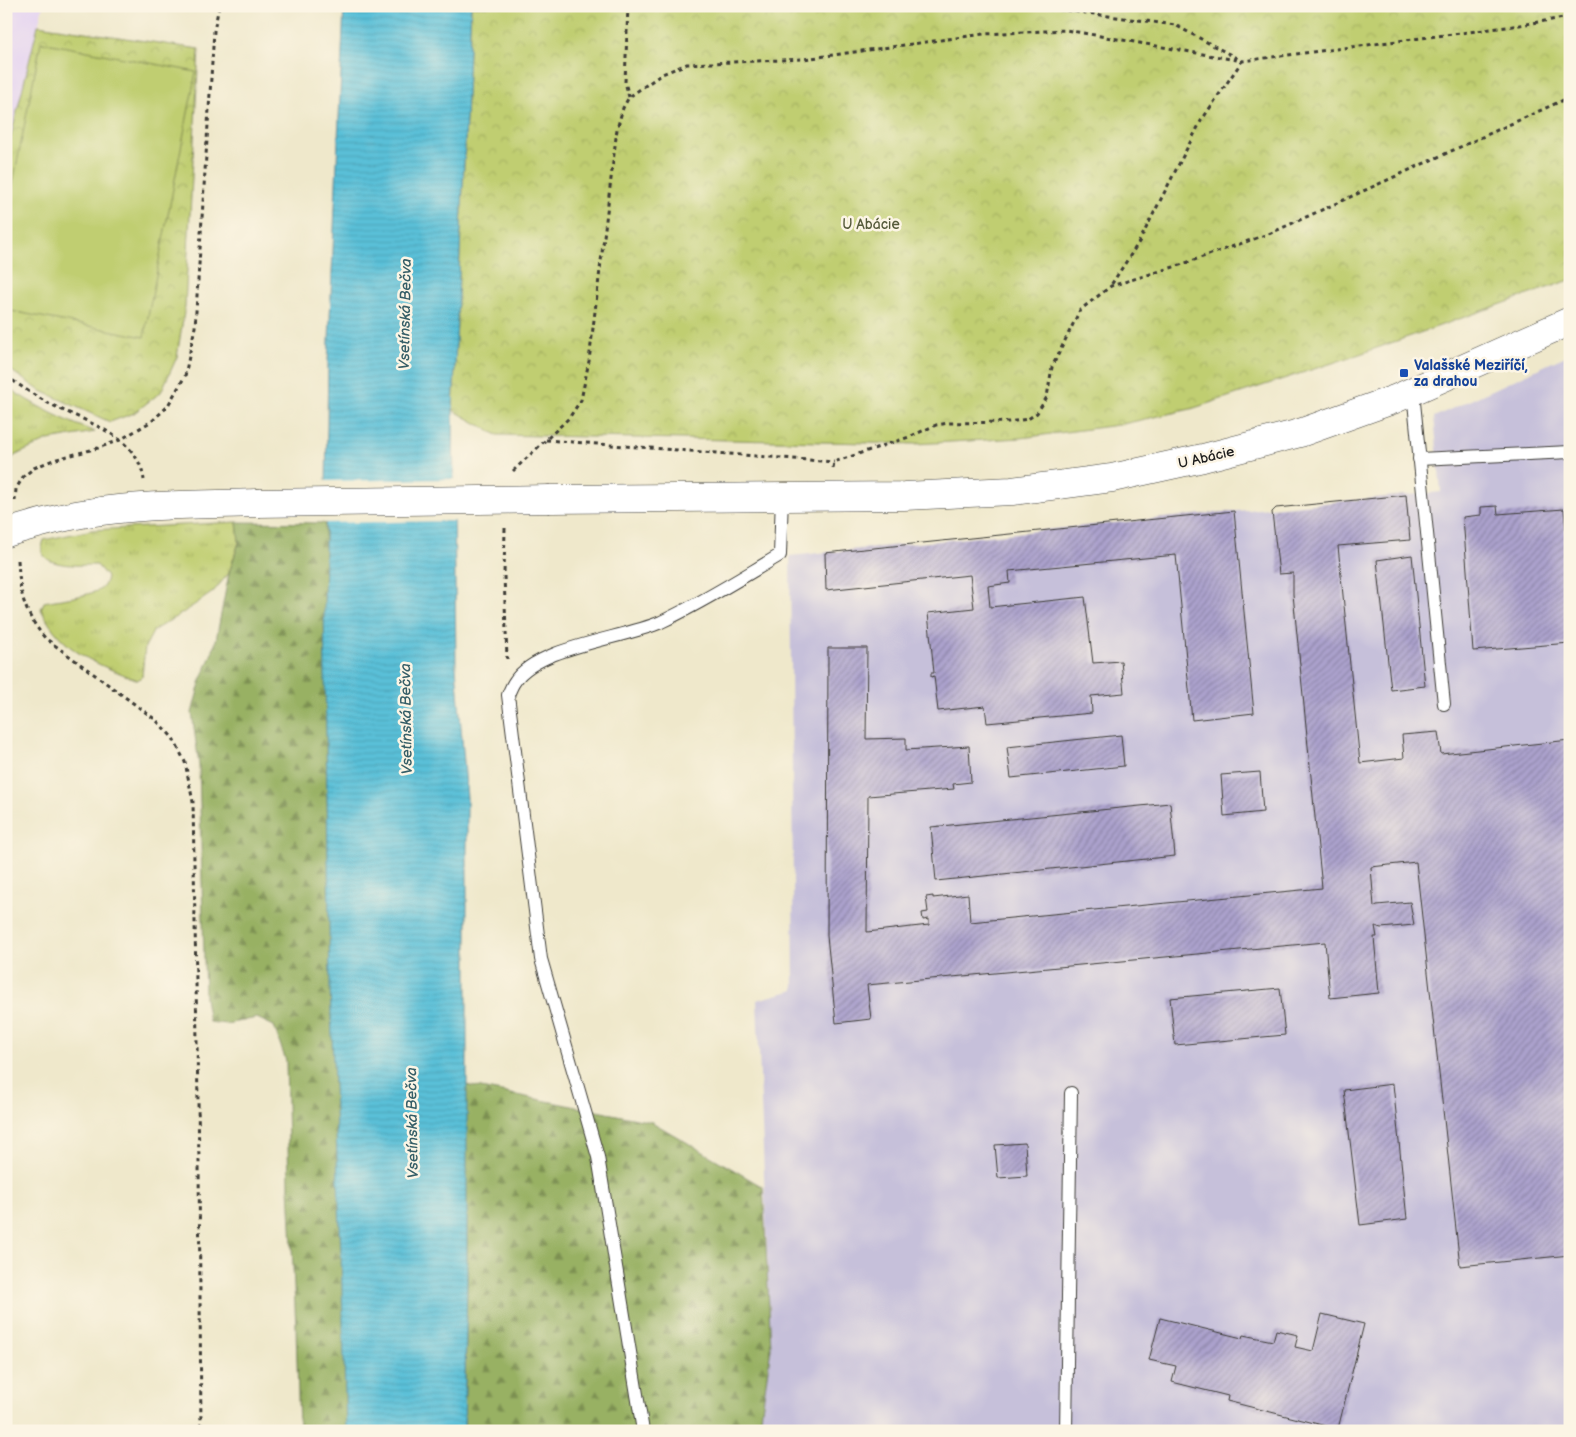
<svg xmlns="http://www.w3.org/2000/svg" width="1576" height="1437" viewBox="0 0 1576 1437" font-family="'Balsamiq Sans',sans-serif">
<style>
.built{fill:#e4d3f2}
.industrial{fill:#c6c0da}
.grass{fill:url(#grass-tufts);stroke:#6e7546}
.forest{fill:url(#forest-firs);stroke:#5a6640}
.park{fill:url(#park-crowns);stroke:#6e7546}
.garden{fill:#c0ce71;stroke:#6e7546}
.water{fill:url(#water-rules);stroke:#3b6e7a}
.pier{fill:#efe8cb}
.building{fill:url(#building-hatch)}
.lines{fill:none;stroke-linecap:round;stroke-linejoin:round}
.service-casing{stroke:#3c3b36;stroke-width:14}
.secondary-casing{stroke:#3c3b36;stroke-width:29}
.path{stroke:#3c3b36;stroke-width:3;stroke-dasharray:4 4;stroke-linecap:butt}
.service{stroke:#fff;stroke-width:12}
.secondary{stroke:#fff;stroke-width:28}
.secondary-bridge-casing{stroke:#3c3b36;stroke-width:29;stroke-linecap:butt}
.secondary-bridge{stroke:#fff;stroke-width:28}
.transit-dot{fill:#1a4fb4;stroke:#fcf5e5;stroke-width:2}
.labels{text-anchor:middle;stroke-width:5;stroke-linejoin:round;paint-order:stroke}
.park-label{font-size:14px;fill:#555a3a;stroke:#fcf5e5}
.transit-label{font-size:14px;font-weight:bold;fill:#164399;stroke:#fcf5e5;text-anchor:start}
.street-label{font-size:14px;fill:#1c1c1c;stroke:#fcf5e5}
.water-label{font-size:15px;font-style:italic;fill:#355e67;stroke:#fcf5e5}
</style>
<defs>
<pattern id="grass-tufts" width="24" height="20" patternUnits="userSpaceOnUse" patternTransform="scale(1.25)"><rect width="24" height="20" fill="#c0ce71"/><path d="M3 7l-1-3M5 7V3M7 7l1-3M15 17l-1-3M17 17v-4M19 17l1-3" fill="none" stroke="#a4b061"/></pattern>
<pattern id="forest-firs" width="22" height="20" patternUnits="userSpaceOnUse" patternTransform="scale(1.25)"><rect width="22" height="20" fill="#98b163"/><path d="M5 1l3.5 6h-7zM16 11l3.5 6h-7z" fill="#7b8f51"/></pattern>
<pattern id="park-crowns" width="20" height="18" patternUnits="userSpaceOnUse" patternTransform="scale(1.25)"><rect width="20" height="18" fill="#c0ce71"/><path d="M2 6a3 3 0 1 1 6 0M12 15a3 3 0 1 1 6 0" fill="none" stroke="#a4b061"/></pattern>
<pattern id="water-rules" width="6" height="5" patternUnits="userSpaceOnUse" patternTransform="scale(1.25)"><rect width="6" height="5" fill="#5ac0d8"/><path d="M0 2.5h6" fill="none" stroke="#4ea4b9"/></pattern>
<pattern id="building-hatch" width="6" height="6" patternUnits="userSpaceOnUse" patternTransform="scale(1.25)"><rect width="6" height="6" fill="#aca2cd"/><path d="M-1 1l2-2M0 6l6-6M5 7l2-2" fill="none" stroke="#8b83a6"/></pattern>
</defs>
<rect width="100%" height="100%" fill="#fcf5e5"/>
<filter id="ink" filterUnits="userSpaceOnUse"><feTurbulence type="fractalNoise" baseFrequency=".02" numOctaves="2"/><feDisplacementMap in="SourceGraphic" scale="10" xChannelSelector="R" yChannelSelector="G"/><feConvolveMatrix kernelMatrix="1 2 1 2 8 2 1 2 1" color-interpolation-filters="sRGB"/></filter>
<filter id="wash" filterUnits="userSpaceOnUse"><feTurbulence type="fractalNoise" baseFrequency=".0096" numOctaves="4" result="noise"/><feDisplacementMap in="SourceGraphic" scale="20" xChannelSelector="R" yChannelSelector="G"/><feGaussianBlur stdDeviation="1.12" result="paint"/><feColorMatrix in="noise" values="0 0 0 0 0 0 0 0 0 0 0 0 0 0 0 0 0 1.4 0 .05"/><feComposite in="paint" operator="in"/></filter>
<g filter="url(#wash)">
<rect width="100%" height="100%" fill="#efe8cb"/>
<!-- built -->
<polygon class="built" points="6,6 43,6 6,157"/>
<!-- industrial -->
<polygon class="industrial" points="1570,354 1570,1431 1194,1431 1186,1429 1186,1431 759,1431 771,1348 757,1000 794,990 790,556 1172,517 1441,492 1434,417"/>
<!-- grass -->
<g class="grass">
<path d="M6,386C34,406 64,420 95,432L48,440L14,456L6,468Z"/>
<path d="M237,522L239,542L229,573L213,592L184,612L154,630L145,647L142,676L138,680C96,664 61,652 41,609L44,602C58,599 92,596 102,588C105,585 106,581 107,577L97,565C83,565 47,568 42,552C41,548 43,544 44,540L92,530Z"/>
</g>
<!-- forest -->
<g class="forest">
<polygon points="237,522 325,523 347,1431 299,1431 296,1327 289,1187 286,1061 274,1026 257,1018 226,1024 209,1022 205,998 199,765 192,713 200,683 215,645 229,573 239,542"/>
<polygon points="466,1085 652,1122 763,1187 771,1348 759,1431 464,1431 467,1283"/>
</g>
<!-- park -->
<g class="park">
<polygon points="471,6 1570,6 1570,280 1354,356 1191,409 1118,425 1021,438 915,444 497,435 453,410"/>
<polygon points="38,25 199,49 185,306 177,357 161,392 134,413 110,422 39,390 6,367 6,157"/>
</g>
<!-- garden -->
<polygon class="garden" points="41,42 196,72 144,337 6,310 6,218"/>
<!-- water -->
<polygon class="water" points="344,6 471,6 453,410 456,667 467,798 467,1283 464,1431 346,1431 341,1253 330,989 324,611 328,362"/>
<!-- pier -->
<polygon class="pier" points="456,479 457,521 323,523 323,481"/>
<g id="blocks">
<!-- building -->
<g class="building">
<polygon points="1406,495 1410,540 1338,546 1360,763 1404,758 1402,735 1438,732 1441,754 1570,740 1570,1255 1460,1266 1416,862 1371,867 1374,907 1377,905 1410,902 1414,925 1381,928 1375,926 1377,937 1374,937 1379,993 1330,998 1325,942 867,985 871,1019 836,1023 827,936 828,648 867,648 866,739 906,738 906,750 969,746 971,782 953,784 954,789 868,796 867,932 929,925 929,919 923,920 922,913 928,912 926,897 933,896 933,898 968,894 970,922 1322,888 1293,594 1293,573 1279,574 1272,512 1276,508"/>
<polygon points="1497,506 1498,514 1564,509 1568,555 1570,555 1570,643 1473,651 1463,517 1481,515 1481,507"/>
<polygon points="1234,511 1254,713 1192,720 1176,555 1009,571 1010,583 988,586 990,607 1085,597 1093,663 1121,661 1124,693 1091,696 1092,713 987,723 985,706 938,711 934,676 931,677 931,673 934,673 928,613 974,608 970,575 826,590 825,553"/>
<polygon points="1412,555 1425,686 1391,690 1377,560"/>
<polygon points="1121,735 1124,766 1011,778 1007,747"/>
<polygon points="1260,772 1263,812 1224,816 1221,775"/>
<polygon points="1170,803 1175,856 936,881 931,827"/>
<polygon points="1280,988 1285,1035 1175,1045 1170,998"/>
<polygon points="1393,1084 1407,1219 1360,1225 1344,1090"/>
<polygon points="1025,1143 1027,1176 998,1178 995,1145"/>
<polygon points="1322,1314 1364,1324 1338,1429 1227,1401 1228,1396 1172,1382 1176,1366 1149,1360 1160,1318 1242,1338 1243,1335 1273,1341 1276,1330 1298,1335 1295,1347 1313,1351"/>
</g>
</g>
</g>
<g filter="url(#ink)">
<use href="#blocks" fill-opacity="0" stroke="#3c3b36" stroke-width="1"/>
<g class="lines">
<defs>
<g id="service">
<polyline points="1413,392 1444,704"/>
<polyline points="1419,459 1570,452"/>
<path d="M643,1431L598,1157L541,959L508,695C510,690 512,685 515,681C537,647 622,639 661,622C702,603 741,578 780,555L782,497"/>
<polyline points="1066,1431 1071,1093"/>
</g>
<g id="secondary">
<polyline points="550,499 904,496 1012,491 1112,478 1203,458 1300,433 1395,399 1570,321"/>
<path d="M6,533C33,525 60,517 88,513C144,504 201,505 257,503"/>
</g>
</defs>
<!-- service casing -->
<use href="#service" class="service-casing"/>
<!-- secondary casing -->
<use href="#secondary" class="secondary-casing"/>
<!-- path -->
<g class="path">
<polyline points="628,6 625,82 629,97"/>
<polyline points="1035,6 1175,25 1242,61 1201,121 1139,242 1111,285"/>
<path d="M6,376C21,386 36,397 52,405C87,423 138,435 144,480"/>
<polyline points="546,440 834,462"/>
<polyline points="833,468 834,462 909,437 936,425 949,423 1009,422 1028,419 1037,413 1047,397 1052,367 1080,310 1111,286 1177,266 1271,233 1570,97"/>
<polyline points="513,471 569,418 581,400 589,361 617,129 623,108 629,97 662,74 687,64 804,59 984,34 1066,30 1242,61 1507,27 1570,17"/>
<polyline points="15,501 16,489 23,477 34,468 53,460 98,448 120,440 152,421 167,407 185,376 195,327 214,31 219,6"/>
<polyline points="505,528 504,575 507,659"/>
<path d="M18,560C20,594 23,611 45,638L156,720L173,738L185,762L193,802L199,1162L201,1431"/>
</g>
<!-- service -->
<use href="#service" class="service"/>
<!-- secondary -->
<use href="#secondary" class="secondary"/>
<defs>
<polyline id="secondary-bridge" points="257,503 550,499"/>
</defs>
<!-- secondary-bridge casing -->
<use href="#secondary-bridge" class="secondary-bridge-casing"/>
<!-- secondary-bridge -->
<use href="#secondary-bridge" class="secondary-bridge"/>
</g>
</g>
<!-- markers -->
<rect class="transit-dot" x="1399" y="368" width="10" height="10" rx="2.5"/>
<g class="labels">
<!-- park labels -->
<g class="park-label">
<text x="871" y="229">U Abácie</text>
</g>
<!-- transit labels -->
<g class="transit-label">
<text x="1414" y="370">Valašské Meziříčí,<tspan x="1414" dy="16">za drahou</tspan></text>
</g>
<!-- street labels -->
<g class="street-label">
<text transform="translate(1206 457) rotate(-13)" y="5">U Abácie</text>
</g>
<!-- water labels -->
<g class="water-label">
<text transform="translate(405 314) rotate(-89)" y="5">Vsetínská Bečva</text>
<text transform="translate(406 719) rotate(-91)" y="5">Vsetínská Bečva</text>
<text transform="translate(412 1123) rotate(-91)" y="5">Vsetínská Bečva</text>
</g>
</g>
<!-- margin -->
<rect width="1576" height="1437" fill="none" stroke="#fcf5e5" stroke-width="25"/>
</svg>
